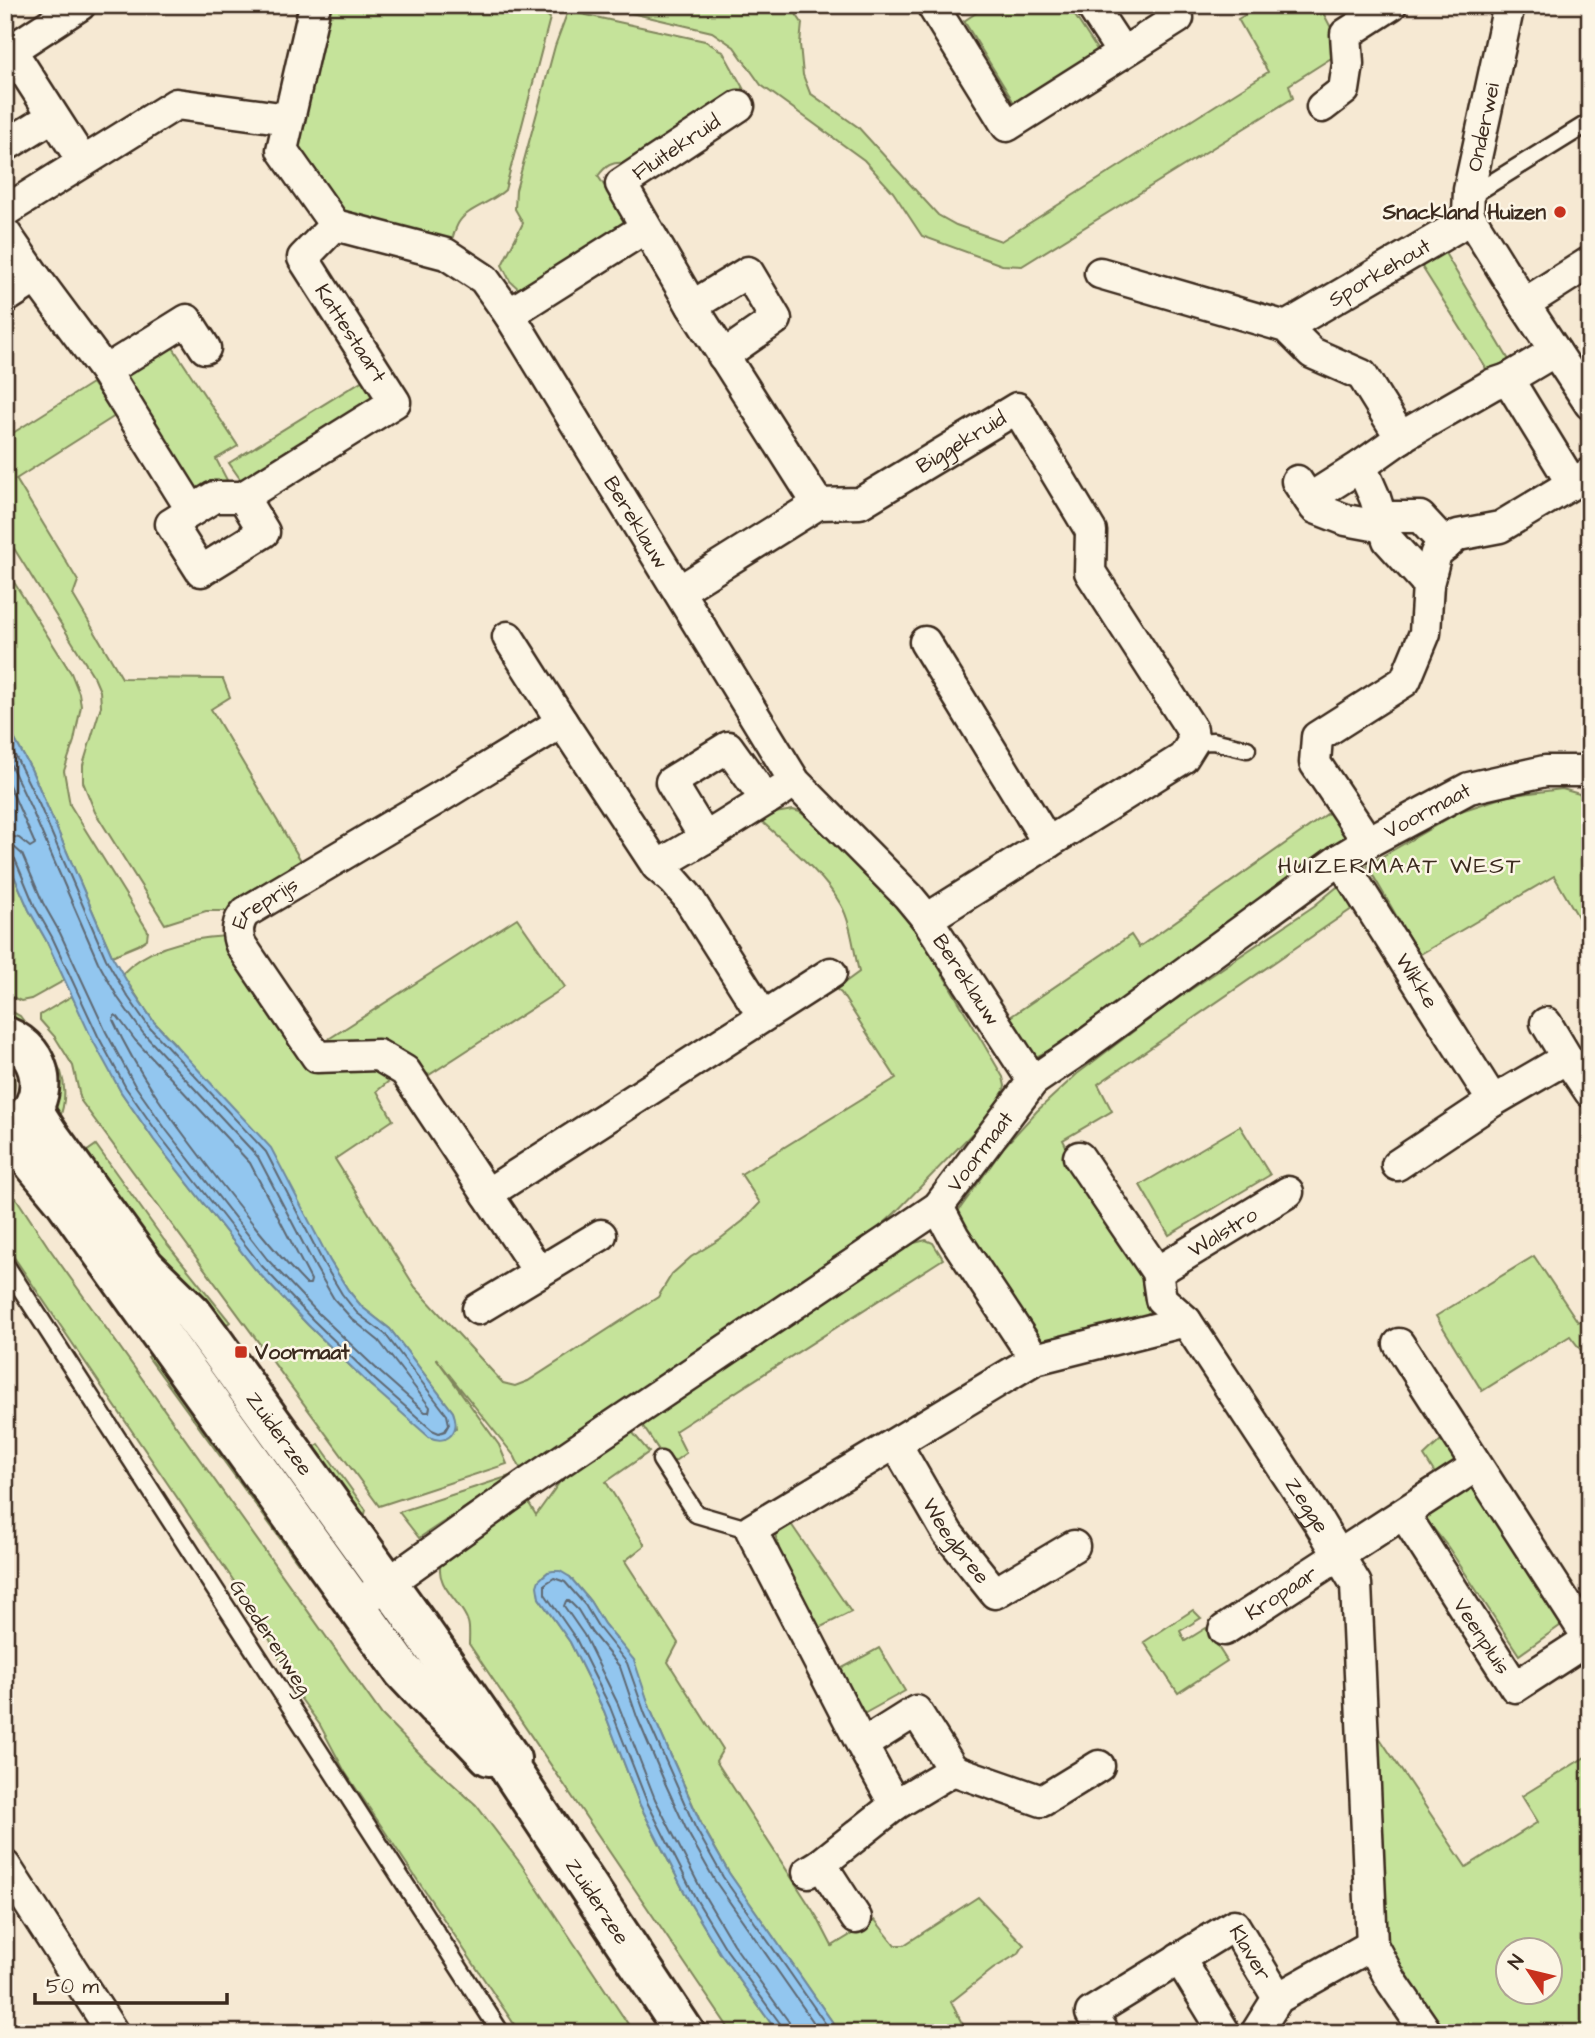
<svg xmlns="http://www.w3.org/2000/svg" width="1595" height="2038" viewBox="0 0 1595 2038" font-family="'Architects Daughter',sans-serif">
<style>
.green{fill:#c5e39a;stroke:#80865c;stroke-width:2;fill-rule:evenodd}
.water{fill:#92c6ef;stroke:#6f889b;stroke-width:2}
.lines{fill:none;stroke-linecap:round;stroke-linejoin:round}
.shore{stroke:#5e6872;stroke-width:2}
.lane-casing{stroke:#3b2a1e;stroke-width:21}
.street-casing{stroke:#3b2a1e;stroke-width:35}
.secondary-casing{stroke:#3b2a1e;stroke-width:44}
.lane{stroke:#fcf5e5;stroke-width:16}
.street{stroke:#fcf5e5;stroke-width:30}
.secondary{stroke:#fcf5e5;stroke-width:38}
.poi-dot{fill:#c8321e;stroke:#fcf5e5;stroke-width:2.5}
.labels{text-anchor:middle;stroke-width:5;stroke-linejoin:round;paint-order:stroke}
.street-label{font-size:21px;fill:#3b2a1e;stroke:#fcf5e5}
.poi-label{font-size:21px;font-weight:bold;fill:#3b2a1e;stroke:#fcf5e5;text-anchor:end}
.neighbourhood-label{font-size:23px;letter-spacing:2px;fill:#3b2a1e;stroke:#fcf5e5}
</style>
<rect width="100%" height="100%" fill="#f6e9d3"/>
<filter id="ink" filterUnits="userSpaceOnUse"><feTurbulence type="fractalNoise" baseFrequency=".0143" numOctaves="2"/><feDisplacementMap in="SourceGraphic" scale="14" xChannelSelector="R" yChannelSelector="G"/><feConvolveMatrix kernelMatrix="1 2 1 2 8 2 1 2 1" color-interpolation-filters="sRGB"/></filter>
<g filter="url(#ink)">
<!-- green -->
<g class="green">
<path d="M329,5H524L538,8L550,18L505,190C491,203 467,209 459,222C455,228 453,237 451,243L345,217L299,152L297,138Z"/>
<polygon points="597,5 790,5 802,23 800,44 803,75 810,93 858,127 938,215 956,225 1001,241 1268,72 1238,19 1262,5 1290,5 1296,12 1306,5 1319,5 1337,39 1336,55 1289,85 1293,98 1022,266 1002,265 922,236 893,192 864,160 761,85 734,47 712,32"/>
<polygon points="988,5 1068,5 1098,51 1094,60 1016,106 964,21"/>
<path d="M568,11L705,41L723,52L747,95L625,163C612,162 606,165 598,176L628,222L521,291L510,281L502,265L523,223L515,209L516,190L555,46Z"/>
<polygon points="1442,248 1509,360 1489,373 1422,267 1426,259"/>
<polygon points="168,340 238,446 216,459 228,482 197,497 121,372"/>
<polygon points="368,377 382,403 245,486 229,463"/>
<polygon points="92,383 115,416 16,479 78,581 73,595 122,678 223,679 230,697 211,709 303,864 230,911 206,911 165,924 95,812 83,782 83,765 101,706 100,691 94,677 5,534 5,438"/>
<polygon points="5,568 71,673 79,693 81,706 74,741 64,771 70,805 148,931 147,939 138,945 112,956 31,769 5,722"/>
<polygon points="1562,789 1590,797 1590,937 1554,876 1419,955 1367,865 1461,811 1507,796"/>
<polygon points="1334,809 1349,837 1058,1046 1034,1058 1007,1019 1131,935 1139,947"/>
<path d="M793,810L800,812L814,823L895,903L915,927L1003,1077L1005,1086L1003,1092L991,1114L895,1213L869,1237L522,1472L515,1457L436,1358L499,1445L507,1464L379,1506L81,1101L73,1066L55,1037L40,1020V1015L72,996L121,1092L154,1140L255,1269L308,1325L370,1385L445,1439L456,1428L453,1412L390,1329L362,1307L348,1290L330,1261L174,1043L154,1022L122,974C148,946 191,938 227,936L293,1051L301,1058H374L389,1081L377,1091L393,1120L335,1159L415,1287L503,1383L515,1386L528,1381L658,1297L672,1274L691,1257L720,1239L743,1221L760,1203L741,1174L896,1078L841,993L836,989L833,991L859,972C854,952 851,922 841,905C823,873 786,844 759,819L769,814Z"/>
<polygon points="5,855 29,910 46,940 65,980 31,999 21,1001 5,994"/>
<polygon points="1342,883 1359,904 1098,1084 1112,1111 1063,1140 1074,1162 1147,1269 1152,1310 1144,1316 1032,1354 954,1217 1004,1147 1037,1111 1077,1074 1168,1005 1314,906"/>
<polygon points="517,918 565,987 429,1075 387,1047 324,1042"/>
<path d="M5,1008L20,1016L26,1024L61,1072C67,1090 65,1106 58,1123L5,1023Z"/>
<path d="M5,1063C17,1075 19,1092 5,1104Z"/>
<polygon points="1240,1126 1270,1175 1169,1235 1140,1185"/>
<polygon points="96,1145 164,1240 230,1322 216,1332 76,1159"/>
<polygon points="16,1198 49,1248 382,1715 425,1759 476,1805 521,1864 634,2033 520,2033 345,1772 320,1725 296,1692 267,1634 244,1596 5,1244 5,1200"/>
<polygon points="926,1240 933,1243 943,1259 675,1431 686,1453 669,1465 638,1419 914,1243"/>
<polygon points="1534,1256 1578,1322 1590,1315 1590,1362 1570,1336 1482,1391 1436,1316"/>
<polygon points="160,1348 302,1563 298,1563 148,1357"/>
<path d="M628,1427L649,1452L606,1482L645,1545L625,1561L678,1643L668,1662L723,1749L716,1761L817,1917L832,1946L875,1920L895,1945H904L978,1897L1024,1945L1019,1953L993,1969L951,2002L967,2033H840L729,1873L701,1823L651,1711L633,1660L604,1624L590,1601L570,1577L548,1572L543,1576L539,1598L570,1642L604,1711L640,1805L690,1903L720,1953L778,2033H732L469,1644C469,1638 470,1628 468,1622C463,1603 434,1586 441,1563L527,1500L536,1515L569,1469Z"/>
<polygon points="1443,1438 1463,1467 1441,1483 1424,1456"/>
<polygon points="319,1444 366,1510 364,1518 313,1448"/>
<polygon points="516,1474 419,1538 399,1512"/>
<polygon points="1472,1485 1564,1623 1519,1655 1448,1547 1426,1519 1455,1492"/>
<polygon points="789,1521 851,1612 815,1630 784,1568 774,1530"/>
<polygon points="1193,1610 1201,1618 1180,1631 1185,1641 1206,1628 1227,1661 1178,1693 1144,1642"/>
<polygon points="879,1648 905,1691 860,1716 835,1672"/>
<path d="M1379,1737L1466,1867L1538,1822L1522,1796L1590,1754V1813L1582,1818L1590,1831V2033H1439L1385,1940L1369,1743ZM1508,1951H1550V1993H1508Z"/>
</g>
<!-- water -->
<g class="water">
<path d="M5,722L31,769L112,956L132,990L154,1022L271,1148L330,1261L348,1290L362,1307L390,1329L453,1412C461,1431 448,1446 429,1437L370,1385L308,1325L255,1269L154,1140L121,1092L92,1039L46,940L29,910L5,855Z"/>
<polygon points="553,1571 560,1571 570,1577 590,1601 604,1624 634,1660 651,1711 701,1824 729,1873 840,2033 778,2033 720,1953 690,1903 640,1805 604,1711 570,1642 539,1598 537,1586 539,1580 548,1572"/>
</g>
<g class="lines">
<!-- shore -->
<g class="shore">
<polyline points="5,735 39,804 106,959 126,994 149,1027 266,1152 324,1264 342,1294 357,1313 385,1334 447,1415 449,1424 445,1431 439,1433 432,1430 375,1380 313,1320 261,1265 160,1136 126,1088 98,1036 52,937 35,907 15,859 11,855 5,854"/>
<polyline points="5,753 31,808 98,962 118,998 143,1033 258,1157 316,1268 334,1299 352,1319 379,1341 430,1407 429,1412 425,1412 381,1373 319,1314 267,1259 167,1131 134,1084 106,1032 60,933 43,903 22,854 14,847 5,846"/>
<polyline points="5,776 35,844 30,847 19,838 5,835"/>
<path d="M115,1015L118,1017L135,1040L250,1163L311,1280L310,1284H306C271,1248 240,1208 209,1168C173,1121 138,1075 113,1020Z"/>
<polyline points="783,2033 782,2026 726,1949 696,1899 647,1802 610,1707 576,1639 545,1594 545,1584 554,1578 565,1582 585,1605 599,1628 627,1663 645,1714 695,1827 723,1877 832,2033"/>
<polyline points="792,2033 789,2022 733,1944 704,1895 655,1799 618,1704 584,1635 564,1606 566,1601 569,1601 578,1610 592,1633 620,1667 637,1717 665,1783 687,1831 715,1881 821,2033"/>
</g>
<defs>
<g id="lane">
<polyline points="1469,197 1590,122"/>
<polyline points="1193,742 1213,741 1247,749"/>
<polyline points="5,1264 501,2033"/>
<polyline points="661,1460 696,1514 751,1530"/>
</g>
<g id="street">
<polyline points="80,5 11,50 83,162"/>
<path id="s1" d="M315,5L282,150L335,225L446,254L484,279L509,314L795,782L908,896L927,919L1033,1081"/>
<polyline points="932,5 1007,126 1178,18 1169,5"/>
<polyline points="1091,5 1122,52"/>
<polyline points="1509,5 1469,190 1468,214 1524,304 1590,404"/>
<polyline points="739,106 621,184 692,306 818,504"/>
<polyline points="1322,107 1344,90 1348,64 1346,34 1391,5"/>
<polyline points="5,146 52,117"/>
<polyline points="5,211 176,104 288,119"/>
<polyline points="5,233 36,278 105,371"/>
<polyline points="1100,273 1286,327 1312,353 1362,375 1401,438"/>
<polyline points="5,298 36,278"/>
<polyline points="1524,304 1590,262"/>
<polyline points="692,306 748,272 776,319 723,356"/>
<polyline points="509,314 645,228"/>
<path id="s2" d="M1286,327L1455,228L1468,214"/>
<polyline points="1555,351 1508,379 1571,482"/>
<polyline points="1297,481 1315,508 1346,520 1384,527"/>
<polyline points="243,497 264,532 201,571 171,524 214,497 243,497 395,402 303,258 335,225"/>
<polyline points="1309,499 1361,466"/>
<polyline points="191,509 105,371 187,320 205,348"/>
<polyline points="1381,517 1375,498 1361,466 1406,434 1493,384 1508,379"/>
<polyline points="1428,584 1388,540 1381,517 1420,517 1446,545"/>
<path id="s3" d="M679,591L818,504L860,503L1017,408L1091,531L1090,572L1192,730L1193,742L1183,758L927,919"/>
<polyline points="508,637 562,722 657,866 674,881 687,896 763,1016"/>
<polyline points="925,642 1048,843"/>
<polyline points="705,838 671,782 728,747 766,800"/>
<polyline points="1368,842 1315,763 1317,737 1405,681 1425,633 1428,584 1436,553 1458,535 1500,527 1590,473"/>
<path id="s4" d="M1340,859L1493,1101"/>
<polyline points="657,866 705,838 782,790"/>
<polyline points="1546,1023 1567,1058"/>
<path id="s5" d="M1079,1157L1157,1272L1161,1299L1186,1321L1318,1521L1356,1584L1372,1945L1392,1982L1427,2033"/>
<polyline points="1397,1165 1493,1101 1567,1058 1590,1092"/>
<polyline points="487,1194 831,973"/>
<polyline points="938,1207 954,1237 1035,1359"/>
<path id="s6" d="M539,1272L405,1071L378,1055L317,1057L241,945C236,933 237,921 246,912L440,797L562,722"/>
<path id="s7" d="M1157,1272L1288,1192"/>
<polyline points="478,1309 601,1235"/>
<polyline points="1399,1344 1589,1639 1515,1687 1404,1514"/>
<path id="s8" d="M896,1444L948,1534L995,1593L1074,1546"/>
<path id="s9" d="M370,1596L524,1486L938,1207L1033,1081L1080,1049L1340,859L1368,842L1469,788L1545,771H1590"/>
<path id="s10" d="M1224,1630L1476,1466"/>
<polyline points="862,1745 916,1711 953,1770 895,1805 862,1745 751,1530 1035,1359 1186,1321"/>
<polyline points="953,1770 1042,1801 1099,1766"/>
<polyline points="821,1864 856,1918"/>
<polyline points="5,1866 113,2033"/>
<polyline points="808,1872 821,1864 895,1805"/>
<polyline points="1179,1958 1225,2033"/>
<path id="s11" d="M1104,2033L1091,2013L1234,1925L1278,1998"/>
<polyline points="1256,2033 1278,1998 1372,1945"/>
</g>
<g id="secondary">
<path d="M5,1036C46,1053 51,1099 17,1127"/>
<path id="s12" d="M34,1107L38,1118L49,1135L145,1267L192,1313L210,1337L420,1628L511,1759L510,1769L685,2033"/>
<polyline points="5,1135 24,1152 64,1200 403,1671 435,1705 469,1735 489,1756"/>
</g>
</defs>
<!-- lane casing -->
<use href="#lane" class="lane-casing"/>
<!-- street casing -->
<use href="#street" class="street-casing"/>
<!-- secondary casing -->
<use href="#secondary" class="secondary-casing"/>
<!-- lane -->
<use href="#lane" class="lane"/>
<!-- street -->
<use href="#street" class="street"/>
<!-- secondary -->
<use href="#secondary" class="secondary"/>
</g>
</g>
<!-- markers -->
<g class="poi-dot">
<circle cx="1560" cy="212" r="7"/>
<rect x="234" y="1345" width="14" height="14" rx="3.5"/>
</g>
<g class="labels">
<!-- street labels -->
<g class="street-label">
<text transform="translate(1483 127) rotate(-78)" y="7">Onderwei</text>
<text transform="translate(676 147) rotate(-34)" y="7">Fluitekruid</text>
<text dy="7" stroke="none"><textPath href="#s2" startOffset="108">Sporkehout</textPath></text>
<text transform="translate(351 333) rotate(57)" y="7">Kattestaart</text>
<text dy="7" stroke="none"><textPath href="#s3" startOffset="324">Biggekruid</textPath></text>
<text dy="7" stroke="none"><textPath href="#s1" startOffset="688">Bereklauw</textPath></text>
<text dy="7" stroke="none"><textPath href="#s9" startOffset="1325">Voormaat</textPath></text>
<text dy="7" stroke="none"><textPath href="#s6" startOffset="525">Ereprijs</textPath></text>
<text dy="7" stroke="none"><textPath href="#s1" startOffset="1255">Bereklauw</textPath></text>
<text dy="7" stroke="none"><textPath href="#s4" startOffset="144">Wikke</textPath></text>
<text dy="7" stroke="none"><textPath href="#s9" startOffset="758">Voormaat</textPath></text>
<text dy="7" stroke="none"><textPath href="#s7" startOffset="77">Walstro</textPath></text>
<text dy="7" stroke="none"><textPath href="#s12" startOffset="410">Zuiderzee</textPath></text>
<text dy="7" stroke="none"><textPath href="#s5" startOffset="420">Zegge</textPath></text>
<text dy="7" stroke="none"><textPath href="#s8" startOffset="114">Weegbree</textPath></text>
<text dy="7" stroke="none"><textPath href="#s10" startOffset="68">Kropaar</textPath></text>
<text transform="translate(1482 1636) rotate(57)" y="7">Veenpluis</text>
<text transform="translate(271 1637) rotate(57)" y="7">Goederenweg</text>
<text dy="7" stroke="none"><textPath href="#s12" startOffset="978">Zuiderzee</textPath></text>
<text dy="7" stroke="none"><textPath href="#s11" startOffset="224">Klaver</textPath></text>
</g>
<!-- poi labels -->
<g class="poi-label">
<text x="1546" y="219">Snackland Huizen</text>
<text x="255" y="1359" text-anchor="start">Voormaat</text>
</g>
<!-- neighbourhood labels -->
<g class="neighbourhood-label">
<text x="1400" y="873">HUIZERMAAT WEST</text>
</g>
</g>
<!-- margin -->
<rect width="1595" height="2038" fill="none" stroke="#fcf5e5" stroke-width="28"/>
<rect x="14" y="14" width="1567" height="2010" fill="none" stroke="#3b2a1e" stroke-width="2.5" filter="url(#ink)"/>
<!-- north arrow -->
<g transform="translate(1529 1971) rotate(305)"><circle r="33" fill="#fcf5e5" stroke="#afa495" stroke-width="2"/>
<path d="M0-5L12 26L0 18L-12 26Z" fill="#c8321e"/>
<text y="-10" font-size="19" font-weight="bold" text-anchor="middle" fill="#3b2a1e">N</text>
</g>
<!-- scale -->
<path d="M35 1993v10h192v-10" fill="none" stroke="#3b2a1e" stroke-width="3.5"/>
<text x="46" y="1993" font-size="21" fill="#3b2a1e" stroke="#fcf5e5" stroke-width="5" paint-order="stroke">50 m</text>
</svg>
